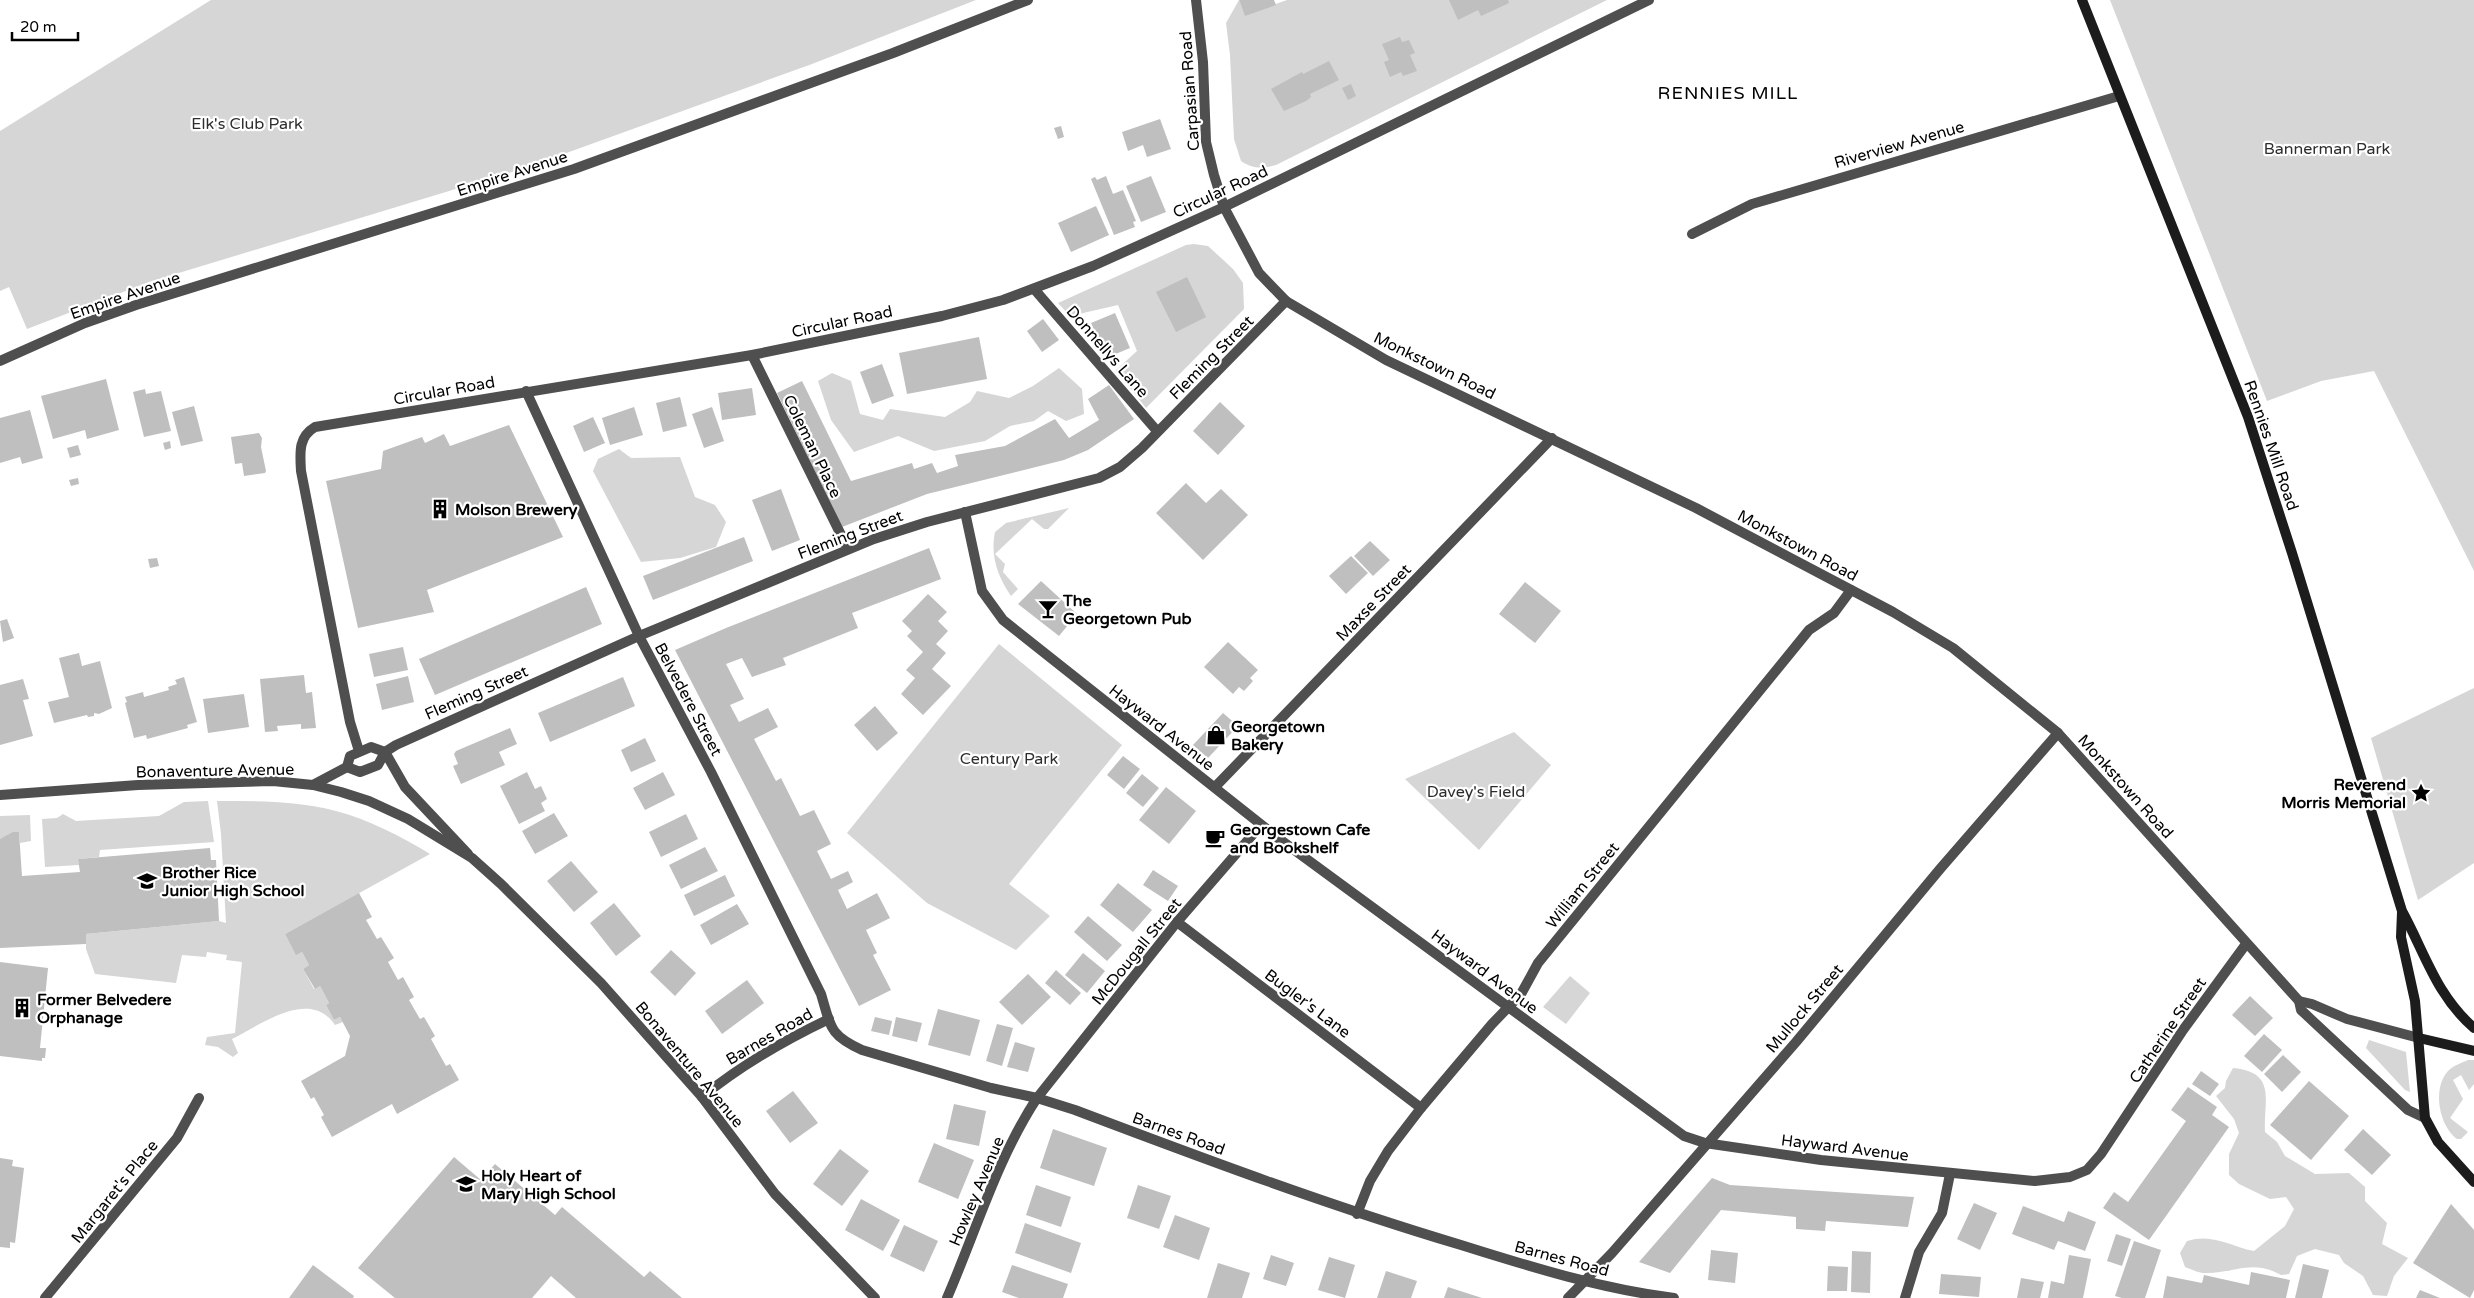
<svg xmlns="http://www.w3.org/2000/svg" width="2474" height="1298" viewBox="0 0 2474 1298" font-family="'Varela Round',sans-serif">
<style>
.green{fill:#d6d6d6}
.building{fill:#bfbfbf}
.lines{fill:none;stroke-linecap:round;stroke-linejoin:round}
.minor{stroke:#4f4f4f;stroke-width:10}
.tertiary{stroke:#4f4f4f;stroke-width:10}
.secondary{stroke:#1c1c1c;stroke-width:10}
.labels{text-anchor:middle;stroke-width:4.5;stroke-linejoin:round;paint-order:stroke}
.street-label{font-size:16px;fill:#000;stroke:#fff}
.park-label{font-size:16px;fill:#2d2d2d;stroke:#fff}
.poi-label{font-size:16px;font-weight:bold;fill:#000;stroke:#fff;text-anchor:start}
.neighbourhood-label{font-size:18px;letter-spacing:1px;fill:#000;stroke:#fff}
</style>
<rect width="100%" height="100%" fill="#fff"/>
<!-- green -->
<g class="green">
<polygon points="211,0 976,0 812,64 525,168 149,282 27,329 9,287 0,291 0,131"/>
<path d="M1239,0L1245,15L1287,0H1607L1276,165C1262,169 1253,169 1241,161L1234,139L1230,55L1226,23Z"/>
<polygon points="2110,0 2474,0 2474,571 2374,371 2321,381 2267,401"/>
<polygon points="1194,244 1208,246 1233,269 1243,283 1244,309 1146,408 1116,370 1137,351 1118,305 1070,316 1058,303 1186,245"/>
<polygon points="1059,368 1082,389 1084,414 1066,421 1048,411 1034,421 1010,426 985,441 934,451 898,436 854,452 831,420 818,381 832,373 851,381 860,414 883,420 890,409 945,417 970,402 977,391 1009,398 1033,386"/>
<polygon points="619,449 631,458 680,457 695,497 715,505 726,522 716,547 680,558 641,562 593,471 598,459"/>
<path d="M1069,508L1048,529H1044L1032,519L995,554L1005,564L1003,572L1018,589L1011,596C998,577 990,556 995,532L1006,523Z"/>
<polygon points="999,644 1122,745 1009,884 1050,916 1016,950 927,903 847,833"/>
<polygon points="2474,688 2474,863 2418,900 2371,738"/>
<polygon points="1514,732 1551,765 1479,850 1405,779"/>
<polygon points="208,801 214,842 100,850 99,857 78,859 79,865 45,867 42,819 57,818 63,814 76,821 159,816 184,802"/>
<path d="M217,801C257,801 297,801 336,811C368,819 402,837 430,854L285,934L296,954L302,952L309,965L303,969L314,989L320,986L329,1003L326,1005L334,1020L340,1017L343,1022L335,1025C310,988 262,1024 232,1039L238,1053L233,1057L218,1047L205,1045L207,1037L235,1033L242,962L226,960L227,955L207,952L206,957L182,955L176,983L95,974L86,949V934L219,921L226,923L221,834Z"/>
<polygon points="30,815 31,841 20,843 19,832 0,839 0,816"/>
<polygon points="1570,976 1590,993 1566,1024 1543,1007"/>
<polygon points="2369,1040 2406,1052 2410,1092 2405,1090 2366,1048"/>
<path d="M2468,1060H2474V1084L2469,1090L2461,1075L2453,1080L2463,1099L2450,1118L2468,1132L2461,1139H2457C2439,1126 2432,1088 2448,1071C2453,1066 2461,1063 2468,1060Z"/>
<path d="M2233,1068C2278,1072 2263,1102 2265,1132L2277,1142L2285,1156L2315,1174L2349,1173L2365,1187V1201L2387,1223L2382,1244L2408,1258L2394,1276L2387,1296L2373,1295L2363,1276L2344,1263L2339,1255L2315,1249L2297,1256L2289,1274L2281,1275C2251,1258 2234,1274 2204,1273C2198,1273 2191,1269 2185,1267L2180,1253L2187,1241C2213,1233 2229,1246 2254,1251L2285,1226L2294,1209L2286,1197L2270,1199L2239,1184L2229,1175V1154L2239,1133L2234,1119L2216,1096L2225,1088L2226,1081Z"/>
</g>
<!-- building -->
<g class="building">
<polygon points="1239,0 1274,0 1276,5 1245,16"/>
<polygon points="1449,0 1508,0 1509,3 1481,16 1478,10 1458,20"/>
<polygon points="1400,37 1402,42 1409,40 1415,53 1410,55 1417,71 1403,76 1401,72 1390,77 1384,62 1389,60 1382,44"/>
<polygon points="1329,61 1339,80 1310,94 1311,97 1306,101 1284,111 1271,89 1302,72 1303,74"/>
<polygon points="1351,84 1356,96 1348,100 1342,88"/>
<polygon points="1160,119 1171,149 1147,157 1143,145 1128,151 1122,132"/>
<polygon points="1061,126 1064,137 1058,139 1054,128"/>
<polygon points="1106,176 1113,194 1123,190 1136,221 1133,222 1135,227 1114,235 1091,179 1095,177 1097,180"/>
<polygon points="1151,176 1166,212 1141,222 1126,186"/>
<polygon points="1096,206 1109,235 1071,252 1058,223"/>
<polygon points="1187,277 1206,317 1176,332 1156,292"/>
<polygon points="1115,313 1130,348 1106,358 1091,323"/>
<polygon points="1043,319 1059,340 1042,352 1027,331"/>
<polygon points="979,337 987,379 907,394 899,353"/>
<polygon points="882,364 894,396 872,404 860,372"/>
<polygon points="106,379 119,430 87,439 85,430 53,439 41,396"/>
<polygon points="802,381 851,481 912,463 914,469 932,463 937,473 958,466 955,455 1005,446 1055,419 1069,438 1099,420 1088,399 1109,385 1134,419 1088,450 1064,460 927,494 842,527 777,393"/>
<polygon points="752,388 756,415 722,420 718,393"/>
<polygon points="145,389 146,394 161,391 171,431 144,437 133,392"/>
<polygon points="680,397 687,426 663,432 656,403"/>
<polygon points="1220,402 1245,426 1218,455 1193,431"/>
<polygon points="194,406 203,441 181,446 172,412"/>
<polygon points="634,407 643,435 610,445 602,418"/>
<polygon points="712,407 724,441 704,448 692,414"/>
<polygon points="30,410 43,458 22,464 20,457 0,463 0,418"/>
<polygon points="593,417 605,443 584,452 573,426"/>
<polygon points="509,425 563,537 427,590 434,612 358,628 326,481 381,469 383,451 422,437 425,443 444,434 450,446"/>
<polygon points="259,433 262,438 261,447 266,471 265,473 244,476 242,463 235,464 231,437"/>
<polygon points="170,441 171,448 165,450 163,443"/>
<polygon points="78,445 81,455 70,458 67,448"/>
<polygon points="78,478 79,484 71,486 69,480"/>
<polygon points="1186,483 1206,503 1221,489 1248,515 1203,560 1156,513"/>
<polygon points="781,489 800,540 772,551 752,500"/>
<polygon points="744,537 753,561 653,600 643,576"/>
<polygon points="1370,541 1390,560 1373,576 1354,556"/>
<polygon points="929,548 941,579 852,613 858,628 783,658 786,665 752,677 742,658 726,664 744,699 730,705 739,722 768,708 778,727 754,739 776,781 781,778 800,816 814,810 831,844 817,851 831,879 848,871 853,882 838,890 847,909 877,893 890,918 866,930 877,953 873,955 891,990 859,1006 675,650 726,628"/>
<polygon points="1351,556 1368,573 1346,594 1329,576"/>
<polygon points="157,558 159,566 150,568 148,559"/>
<polygon points="1041,581 1077,614 1059,636 1018,604"/>
<polygon points="1525,582 1561,611 1535,643 1499,614"/>
<polygon points="586,587 602,624 435,695 419,659"/>
<polygon points="928,594 947,612 938,621 948,631 936,644 946,653 932,669 951,686 923,715 901,694 915,678 906,670 923,652 907,636 912,631 902,621"/>
<polygon points="7,619 14,638 3,642 0,621"/>
<polygon points="1228,642 1258,670 1250,678 1253,681 1244,691 1239,687 1233,694 1204,667"/>
<polygon points="403,647 408,670 374,677 369,654"/>
<polygon points="79,653 82,666 100,661 112,708 99,714 94,713 94,716 88,717 87,715 54,723 48,702 69,697 59,658"/>
<polygon points="304,675 306,693 312,692 316,728 301,729 301,724 277,726 278,731 265,732 260,679"/>
<polygon points="408,676 414,702 382,710 376,684"/>
<polygon points="184,677 197,722 187,725 188,728 147,739 146,735 134,738 125,703 127,702 125,697 143,692 144,697 169,690 168,687 177,684 175,680"/>
<polygon points="623,677 635,706 550,742 538,713"/>
<polygon points="23,679 29,699 23,700 33,736 0,745 0,685"/>
<polygon points="244,694 249,727 208,733 203,699"/>
<polygon points="875,706 898,733 877,751 854,725"/>
<polygon points="1223,713 1238,726 1208,758 1193,745"/>
<polygon points="510,728 517,744 499,752 505,765 461,784 453,766 458,764 454,754 456,751"/>
<polygon points="645,738 656,761 631,772 621,750"/>
<polygon points="1123,756 1140,769 1124,789 1107,775"/>
<polygon points="527,772 535,789 541,786 547,799 541,803 545,811 519,824 500,786"/>
<polygon points="663,772 675,795 645,810 633,788"/>
<polygon points="1142,774 1159,788 1143,807 1126,793"/>
<polygon points="1166,787 1196,811 1169,844 1139,820"/>
<polygon points="554,813 568,836 535,854 522,831"/>
<polygon points="686,814 698,839 661,857 649,832"/>
<polygon points="13,832 19,832 22,876 80,872 78,859 210,848 211,860 216,860 219,921 86,934 86,944 0,948 0,839"/>
<polygon points="705,847 718,871 681,889 669,865"/>
<polygon points="571,861 598,892 574,912 547,881"/>
<polygon points="1153,870 1178,886 1168,901 1143,885"/>
<polygon points="725,875 735,896 694,916 684,895"/>
<polygon points="1118,883 1152,910 1133,932 1100,905"/>
<polygon points="359,893 372,917 366,920 377,939 381,937 394,958 388,962 398,980 403,977 414,997 409,1000 420,1019 424,1017 435,1036 431,1039 446,1066 450,1064 459,1080 397,1114 392,1104 332,1137 321,1117 324,1115 314,1097 311,1099 301,1081 345,1056 350,1036 340,1017 334,1020 326,1005 329,1003 320,986 315,989 303,969 309,965 302,952 296,955 285,934"/>
<polygon points="614,903 641,936 616,956 590,923"/>
<polygon points="737,904 749,924 711,945 700,925"/>
<polygon points="1088,916 1122,945 1107,961 1074,932"/>
<polygon points="671,950 696,973 675,996 650,972"/>
<polygon points="1083,953 1105,971 1087,993 1065,975"/>
<polygon points="0,962 48,968 40,1048 46,1048 45,1058 42,1058 42,1061 0,1056"/>
<polygon points="1056,970 1081,993 1070,1005 1045,983"/>
<polygon points="1028,974 1051,997 1022,1025 999,1002"/>
<polygon points="747,980 764,1003 722,1034 705,1011"/>
<polygon points="2250,996 2273,1018 2255,1036 2232,1015"/>
<polygon points="938,1009 980,1020 970,1056 928,1045"/>
<polygon points="875,1017 892,1021 889,1035 871,1031"/>
<polygon points="896,1017 922,1023 917,1042 892,1036"/>
<polygon points="997,1024 1013,1028 1002,1066 986,1061"/>
<polygon points="2264,1034 2282,1050 2262,1072 2244,1056"/>
<polygon points="1015,1042 1035,1048 1028,1072 1007,1067"/>
<polygon points="2283,1055 2301,1072 2282,1092 2264,1074"/>
<polygon points="2201,1071 2219,1084 2210,1096 2192,1084"/>
<polygon points="2309,1081 2349,1116 2311,1160 2270,1125"/>
<polygon points="2188,1087 2217,1107 2212,1115 2229,1127 2149,1240 2103,1208 2114,1192 2128,1202 2186,1121 2171,1110"/>
<polygon points="793,1091 818,1123 790,1143 766,1111"/>
<polygon points="954,1104 986,1111 979,1146 946,1139"/>
<polygon points="1053,1129 1107,1148 1094,1186 1040,1168"/>
<polygon points="2363,1129 2391,1155 2372,1175 2344,1150"/>
<polygon points="934,1143 974,1160 958,1199 918,1182"/>
<polygon points="840,1149 869,1171 842,1206 813,1184"/>
<polygon points="454,1157 481,1180 495,1164 555,1215 562,1207 644,1277 650,1271 682,1298 576,1298 551,1276 532,1298 395,1298 358,1268"/>
<polygon points="0,1158 13,1160 12,1166 24,1168 15,1243 10,1242 10,1248 0,1247"/>
<polygon points="1712,1178 1730,1185 1914,1197 1908,1227 1826,1221 1825,1231 1796,1229 1796,1217 1721,1210 1670,1273 1639,1262"/>
<polygon points="1036,1185 1071,1197 1061,1227 1026,1215"/>
<polygon points="1138,1185 1171,1196 1159,1229 1127,1218"/>
<polygon points="861,1199 900,1220 883,1251 845,1230"/>
<polygon points="1974,1203 1997,1213 1980,1250 1957,1239"/>
<polygon points="2451,1204 2474,1230 2474,1290 2470,1298 2413,1263"/>
<polygon points="2023,1206 2064,1222 2068,1211 2096,1222 2085,1251 2058,1241 2054,1250 2012,1234"/>
<polygon points="1175,1215 1210,1228 1199,1260 1163,1247"/>
<polygon points="1025,1223 1081,1243 1071,1273 1015,1253"/>
<polygon points="904,1225 938,1241 924,1272 890,1256"/>
<polygon points="2116,1234 2131,1239 2122,1266 2107,1261"/>
<polygon points="2134,1241 2161,1250 2145,1298 2122,1298 2115,1296"/>
<polygon points="1711,1250 1738,1253 1735,1283 1708,1280"/>
<polygon points="1852,1251 1871,1252 1870,1293 1851,1292"/>
<polygon points="1271,1255 1294,1263 1286,1286 1263,1279"/>
<polygon points="2069,1255 2091,1259 2083,1298 2048,1298 2051,1281 2064,1284"/>
<polygon points="1329,1257 1355,1265 1345,1298 1318,1290"/>
<polygon points="1218,1263 1250,1273 1242,1298 1207,1298"/>
<polygon points="2303,1264 2329,1270 2322,1298 2295,1298"/>
<polygon points="313,1265 354,1296 353,1298 289,1298"/>
<polygon points="1012,1265 1068,1284 1063,1298 1019,1298 1002,1292"/>
<polygon points="1828,1266 1848,1267 1847,1291 1827,1291"/>
<polygon points="1386,1271 1417,1281 1411,1298 1377,1298"/>
<polygon points="2251,1272 2290,1280 2286,1298 2163,1298 2167,1276 2202,1283 2204,1275 2249,1285"/>
<polygon points="1941,1274 1981,1277 1979,1297 1939,1294"/>
<polygon points="2021,1278 2044,1282 2040,1298 2017,1298"/>
<polygon points="1448,1287 1482,1298 1444,1298"/>
<polygon points="2420,1290 2440,1298 2416,1298"/>
</g>
<g class="lines">
<!-- minor -->
<g class="minor">
<polyline points="1692,234 1752,204 2119,96"/>
<polyline points="1035,290 1157,431"/>
<polyline points="752,355 848,549"/>
<path d="M526,391L639,636L711,772L821,994C831,1027 829,1035 862,1050L991,1088L1037,1098L1075,1110C1202,1158 1330,1206 1461,1245C1531,1267 1602,1289 1674,1298"/>
<polyline points="965,512 982,591 1003,620 1278,838 1684,1136 1705,1143 1821,1160 2035,1181 2070,1177 2087,1170 2101,1154 2183,1030 2246,944"/>
<path d="M359,751L350,722L301,471C300,453 298,437 315,427L752,355L942,316L1003,300L1093,266L1224,207L1649,0"/>
<polyline points="385,752 405,787 468,854"/>
<polyline points="347,767 360,772 378,765 385,752 396,745 639,636 874,539 927,522 1099,478 1120,467 1142,448 1286,301"/>
<polyline points="313,785 347,767 350,756 371,747 385,752"/>
<polyline points="1215,787 1552,438"/>
<polyline points="1177,922 1421,1108"/>
<path d="M702,1097C740,1066 785,1040 829,1019"/>
<polyline points="1357,1214 1370,1181 1388,1151 1421,1108 1492,1024 1521,994 1538,963 1809,630 1834,613 1851,590"/>
<polyline points="45,1298 177,1138 199,1098"/>
<path d="M947,1298C976,1231 997,1159 1037,1098L1177,922L1261,825"/>
<polyline points="1568,1298 1612,1253 1796,1042 1940,869 2058,733"/>
<polyline points="1905,1298 1919,1252 1942,1213 1950,1174"/>
</g>
<!-- tertiary -->
<g class="tertiary">
<polyline points="1196,0 1203,62 1206,142 1214,175 1224,207 1259,273 1286,301 1386,360 1696,508 1893,612 1953,648 2058,733 2299,1001 2301,1010 2408,1110 2425,1118"/>
<polyline points="0,361 85,323 136,305 574,169 893,53 1028,0"/>
<polyline points="0,795 138,785 273,781 313,785 341,792 369,801 408,819 472,858 501,884 601,983 702,1097 775,1194 875,1298"/>
<polyline points="2299,1001 2312,1004 2347,1019 2419,1038"/>
</g>
<!-- secondary -->
<g class="secondary">
<path d="M2082,0L2248,417L2292,553L2402,911C2425,953 2436,995 2474,1028"/>
<polyline points="2402,912 2401,937 2415,1001 2425,1118 2438,1142 2474,1182"/>
<polyline points="2419,1038 2474,1051"/>
</g>
</g>
<!-- icons -->
<defs>
<symbol id="building-bare" viewBox="-9 -9 18 18"><path d="M-4-6H4V6H1V3H-1V6H-4ZM-2.5-4.3h1.7v1.8h-1.7ZM.8-4.3h1.7v1.8H.8ZM-2.5-1h1.7V.8h-1.7ZM.8-1h1.7V.8H.8Z" fill="#000" stroke="#fff" stroke-width="2.5" paint-order="stroke"/></symbol>
<symbol id="bar-bare" viewBox="-9 -9 18 18"><path d="M-6-5H6L.8 .8V4.5H3.5V6h-7V4.5H-.8V.8Z" fill="#000" stroke="#fff" stroke-width="2.5" paint-order="stroke"/></symbol>
<symbol id="shop-bare" viewBox="-9 -9 18 18"><path d="M-5-2.5h2.3a2.7 3.5 0 0 1 5.4 0H5L5.5 6h-11ZM-1.5-2.5h3a1.5 2.3 0 0 0-3 0Z" fill="#000" stroke="#fff" stroke-width="2.5" paint-order="stroke"/></symbol>
<symbol id="sight-bare" viewBox="-9 -9 18 18"><path d="M0-6L1.8-2.2L6-1.7L2.9 1.2L3.7 5.4L0 3.3L-3.7 5.4L-2.9 1.2L-6-1.7L-1.8-2.2Z" fill="#000" stroke="#fff" stroke-width="2.5" paint-order="stroke"/></symbol>
<symbol id="cafe-bare" viewBox="-9 -9 18 18"><path d="M-5.5-4.5H6V0H3Q3 3.5 0 3.5H-2.5Q-5.5 3.5-5.5 0ZM3-3.2v2h1.7v-2ZM-6 4.5H4V6H-6Z" fill="#000" stroke="#fff" stroke-width="2.5" paint-order="stroke"/></symbol>
<symbol id="school-bare" viewBox="-9 -9 18 18"><path d="M0-5L7-2L0 1L-7-2ZM-4 1L0 2.5L4 1V4Q0 6-4 4Z" fill="#000" stroke="#fff" stroke-width="2.5" paint-order="stroke"/></symbol>
</defs>
<g fill-rule="evenodd">
<use href="#building-bare" x="426" y="495" width="28" height="28"/>
<use href="#bar-bare" x="1034" y="595" width="28" height="28"/>
<use href="#shop-bare" x="1202" y="721" width="28" height="28"/>
<use href="#sight-bare" x="2407" y="779" width="28" height="28"/>
<use href="#cafe-bare" x="1201" y="824" width="28" height="28"/>
<use href="#school-bare" x="133" y="867" width="28" height="28"/>
<use href="#building-bare" x="8" y="994" width="28" height="28"/>
<use href="#school-bare" x="452" y="1170" width="28" height="28"/>
</g>
<g class="labels">
<!-- street labels -->
<g class="street-label">
<text transform="translate(1189 91) rotate(-94)" y="6">Carpasian Road</text>
<text transform="translate(1899 144) rotate(-16)" y="6">Riverview Avenue</text>
<text transform="translate(512 173) rotate(-18)" y="6">Empire Avenue</text>
<text transform="translate(1220 191) rotate(-25)" y="6">Circular Road</text>
<text transform="translate(125 295) rotate(-19)" y="6">Empire Avenue</text>
<text transform="translate(842 321) rotate(-12)" y="6">Circular Road</text>
<text transform="translate(1108 351) rotate(49)" y="6">Donnellys Lane</text>
<text transform="translate(1211 357) rotate(-45)" y="6">Fleming Street</text>
<text transform="translate(1435 365) rotate(26)" y="6">Monkstown Road</text>
<text transform="translate(444 390) rotate(-10)" y="6">Circular Road</text>
<text transform="translate(2272 445) rotate(71)" y="6">Rennies Mill Road</text>
<text transform="translate(813 446) rotate(64)" y="6">Coleman Place</text>
<text transform="translate(850 534) rotate(-21)" y="6">Fleming Street</text>
<text transform="translate(1798 545) rotate(28)" y="6">Monkstown Road</text>
<text transform="translate(1373 602) rotate(-46)" y="6">Maxse Street</text>
<text transform="translate(476 692) rotate(-24)" y="6">Fleming Street</text>
<text transform="translate(689 699) rotate(62)" y="6">Belvedere Street</text>
<text transform="translate(1162 727) rotate(38)" y="6">Hayward Avenue</text>
<text transform="translate(215 770) rotate(-1)" y="6">Bonaventure Avenue</text>
<text transform="translate(2126 786) rotate(48)" y="6">Monkstown Road</text>
<text transform="translate(1582 885) rotate(-51)" y="6">William Street</text>
<text transform="translate(1136 951) rotate(-51)" y="6">McDougall Street</text>
<text transform="translate(1485 971) rotate(37)" y="6">Hayward Avenue</text>
<text transform="translate(1308 1003) rotate(37)" y="6">Bugler's Lane</text>
<text transform="translate(1804 1008) rotate(-50)" y="6">Mullock Street</text>
<text transform="translate(2167 1030) rotate(-56)" y="6">Catherine Street</text>
<text transform="translate(769 1036) rotate(-30)" y="6">Barnes Road</text>
<text transform="translate(690 1064) rotate(50)" y="6">Bonaventure Avenue</text>
<text transform="translate(1179 1133) rotate(20)" y="6">Barnes Road</text>
<text transform="translate(1845 1147) rotate(7)" y="6">Hayward Avenue</text>
<text transform="translate(114 1191) rotate(-51)" y="6">Margaret's Place</text>
<text transform="translate(976 1191) rotate(-67)" y="6">Howley Avenue</text>
<text transform="translate(1562 1258) rotate(15)" y="6">Barnes Road</text>
</g>
<!-- park labels -->
<g class="park-label">
<text x="247" y="129">Elk's Club Park</text>
<text x="2327" y="154">Bannerman Park</text>
<text x="1009" y="764">Century Park</text>
<text x="1476" y="797">Davey's Field</text>
</g>
<!-- poi labels -->
<g class="poi-label">
<text x="455" y="515">Molson Brewery</text>
<text x="1063" y="606">The<tspan x="1063" dy="18">Georgetown Pub</tspan></text>
<text x="1231" y="732">Georgetown<tspan x="1231" dy="18">Bakery</tspan></text>
<text x="2406" y="790" text-anchor="end">Reverend<tspan x="2406" dy="18">Morris Memorial</tspan></text>
<text x="1230" y="835">Georgestown Cafe<tspan x="1230" dy="18">and Bookshelf</tspan></text>
<text x="162" y="878">Brother Rice<tspan x="162" dy="18">Junior High School</tspan></text>
<text x="37" y="1005">Former Belvedere<tspan x="37" dy="18">Orphanage</tspan></text>
<text x="481" y="1181">Holy Heart of<tspan x="481" dy="18">Mary High School</tspan></text>
</g>
<!-- neighbourhood labels -->
<g class="neighbourhood-label">
<text x="1728" y="99">RENNIES MILL</text>
</g>
</g>
<!-- scale -->
<path d="M12 32v8h66v-8" fill="none" stroke="#000000" stroke-width="2.5"/>
<text x="20" y="32" font-size="15" fill="#000000" stroke="#ffffff" stroke-width="4" paint-order="stroke">20 m</text>
</svg>
